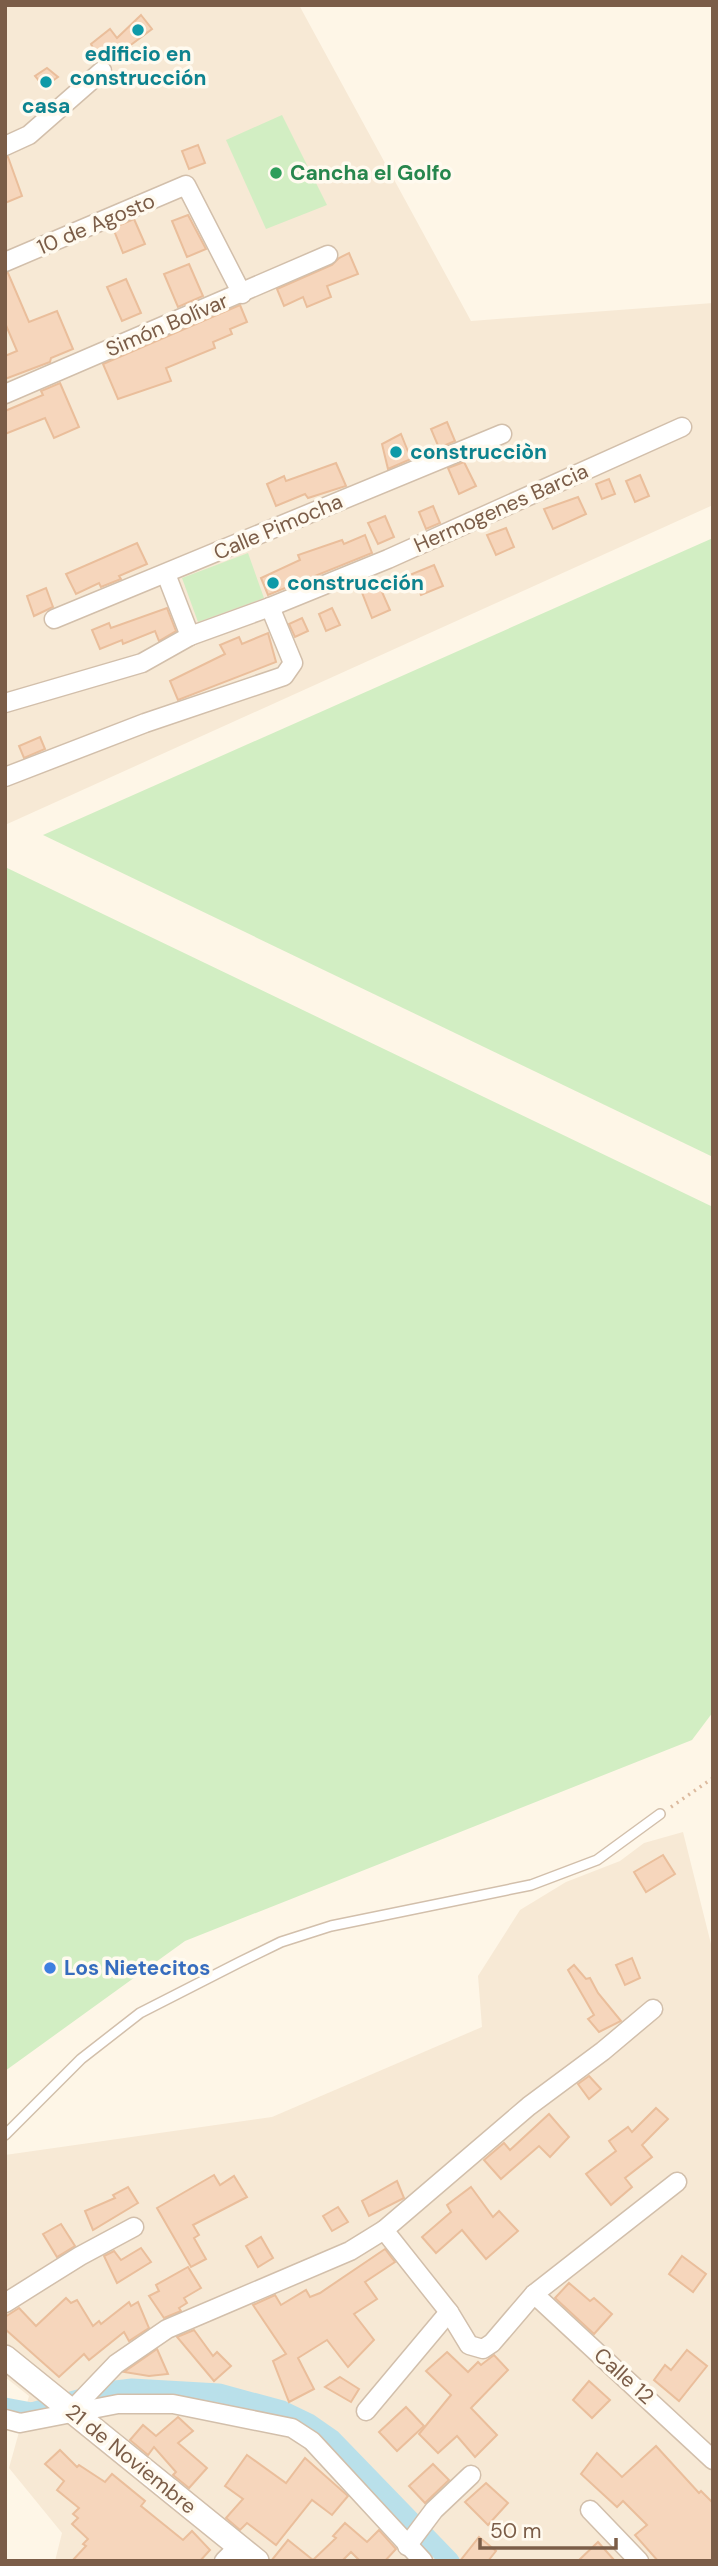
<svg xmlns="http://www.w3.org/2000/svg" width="718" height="2566" viewBox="0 0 718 2566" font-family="'DM Sans',sans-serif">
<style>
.residential{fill:#f7e9d5}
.green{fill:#d2eec3}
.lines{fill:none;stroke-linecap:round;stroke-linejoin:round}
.canal{stroke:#b9e0ea;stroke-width:19}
.building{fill:#f6d6bc;stroke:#eabe9b;stroke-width:2}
.service-casing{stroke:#d2bfab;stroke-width:12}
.minor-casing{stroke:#d2bfab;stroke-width:21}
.tertiary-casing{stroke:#d2bfab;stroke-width:26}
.path{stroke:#dcba9e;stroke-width:3.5;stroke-dasharray:2 5;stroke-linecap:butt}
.service{stroke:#fff;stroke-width:9}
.minor{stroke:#fff;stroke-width:18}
.tertiary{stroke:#fff;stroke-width:23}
.culture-dot{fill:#0f9aa8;stroke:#fffaef;stroke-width:2.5}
.leisure-dot{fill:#2e9e5b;stroke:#fffaef;stroke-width:2.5}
.shop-dot{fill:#3f7fe0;stroke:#fffaef;stroke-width:2.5}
.labels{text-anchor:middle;stroke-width:7;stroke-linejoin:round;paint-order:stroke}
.culture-label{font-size:21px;font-weight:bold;fill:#0d838f;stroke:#fffaef}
.leisure-label{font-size:21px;font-weight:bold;fill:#27864d;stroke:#fffaef;text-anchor:start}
.street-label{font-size:21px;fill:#7b5d48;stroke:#fffaef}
.shop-label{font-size:21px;font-weight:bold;fill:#366cbe;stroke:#fffaef;text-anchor:start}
</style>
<rect width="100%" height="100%" fill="#fef6e7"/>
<!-- residential -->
<g class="residential">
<polygon points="5,5 299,5 471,321 713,303 713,505 5,825"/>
<polygon points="683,1832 713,1952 713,2561 55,2561 62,2533 9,2468 29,2396 5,2377 5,2155 272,2117 482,2027 478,1976 520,1910 566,1882 620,1861 644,1843"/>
</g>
<!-- green -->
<g class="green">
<polygon points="282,115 327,205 266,229 226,140"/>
<polygon points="713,538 713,1157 43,835"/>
<polygon points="248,553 264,598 198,622 182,578"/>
<polygon points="5,867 713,1207 713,1712 692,1740 185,1941 5,2071"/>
</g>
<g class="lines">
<!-- canal -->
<polyline class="canal" points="5,2407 32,2412 107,2391 132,2388 219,2393 282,2410 309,2423 332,2439 450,2561"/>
</g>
<!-- building -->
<g class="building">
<polygon points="141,15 152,29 108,62 99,60 91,44 110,29 117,38"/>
<polygon points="47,68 58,77 44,87 35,76"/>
<polygon points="198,145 205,163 189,169 182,151"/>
<polygon points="5,157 8,157 22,196 5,203"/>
<polygon points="188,215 206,249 187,257 172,221"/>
<polygon points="134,219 145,244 123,253 113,228"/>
<polygon points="349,253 358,274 327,286 331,297 307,307 303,297 284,306 277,289 332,265 339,258"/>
<polygon points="189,264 203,296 178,307 164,274"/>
<polygon points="5,273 8,273 29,322 57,311 73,349 51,358 50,362 5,379 5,356 17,351 5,323"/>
<polygon points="126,279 141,313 122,321 107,287"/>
<polygon points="240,305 247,322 230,329 232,334 213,342 215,348 166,368 171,381 118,399 103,364"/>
<polygon points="60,383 79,427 54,438 45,418 5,434 5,411 43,395 41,391"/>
<polygon points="447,422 455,441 439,448 431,429"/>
<polygon points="401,434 411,459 388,469 382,444"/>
<polygon points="464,462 476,486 459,494 448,468"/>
<polygon points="336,463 346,486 308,498 305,494 276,506 267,484 284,476 286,481"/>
<polygon points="640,475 649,496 635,502 626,481"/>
<polygon points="609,479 615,494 602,499 596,484"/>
<polygon points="578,497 586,514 553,529 544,509"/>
<polygon points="433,506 440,523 426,529 419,512"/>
<polygon points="385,516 394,537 378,544 368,523"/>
<polygon points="506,528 514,547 496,555 487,535"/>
<polygon points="365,535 372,553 268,595 261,578 300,560 298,555 342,540 344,544"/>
<polygon points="137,543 147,564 119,576 121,579 101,587 99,583 76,594 66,574"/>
<polygon points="434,565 443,586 421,595 412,574"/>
<polygon points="378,583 390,610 372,618 361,590"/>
<polygon points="46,588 53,607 34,616 27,596"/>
<polygon points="167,608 176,631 159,641 155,631 123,644 122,640 100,649 92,630 109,623 111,628"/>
<polygon points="332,608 340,625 326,631 319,614"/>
<polygon points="302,618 308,631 295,637 289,624"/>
<polygon points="268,633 276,662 178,700 170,681 225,654 220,645 239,637 242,644"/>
<polygon points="40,737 45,749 24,758 19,746"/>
<polygon points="663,1855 675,1874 646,1892 634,1872"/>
<polygon points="632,1958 640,1978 625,1985 616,1965"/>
<polygon points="574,1965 586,1979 590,1978 598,1993 621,2021 599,2032 588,2019 594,2015 568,1970"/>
<polygon points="589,2076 601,2089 589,2099 578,2084"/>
<polygon points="656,2108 668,2119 642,2145 652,2157 625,2178 632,2187 611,2205 586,2174 616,2151 609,2141 628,2127 632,2132"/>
<polygon points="549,2114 569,2137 550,2157 539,2146 501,2179 484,2160 504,2143 510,2150"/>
<polygon points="214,2175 220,2185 234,2176 247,2197 193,2225 199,2235 194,2238 206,2259 191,2267 157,2208"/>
<polygon points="397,2181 404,2198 369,2216 362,2201"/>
<polygon points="128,2187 138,2203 93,2230 85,2211 115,2198 113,2195"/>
<polygon points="471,2187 493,2217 499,2211 518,2231 486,2259 462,2230 436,2253 422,2237 451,2212 447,2205"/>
<polygon points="338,2207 348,2222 332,2231 323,2216"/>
<polygon points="61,2224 75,2246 57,2257 43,2234"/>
<polygon points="261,2237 273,2258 258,2267 246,2246"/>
<polygon points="141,2248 151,2262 117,2283 104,2256 114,2251 121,2260"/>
<polygon points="385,2249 395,2262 365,2282 377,2299 354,2314 374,2340 348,2367 327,2340 298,2358 314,2389 289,2402 273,2361 286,2354 253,2305 275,2295 281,2305 306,2290 310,2297 320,2293"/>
<polygon points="682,2256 706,2274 693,2292 669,2274"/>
<polygon points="188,2267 201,2288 184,2298 187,2303 179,2308 181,2311 164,2318 149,2296 159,2291 156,2285"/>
<polygon points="569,2283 590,2301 594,2298 612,2314 594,2334 555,2298"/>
<polygon points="66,2298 71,2303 77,2300 93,2326 99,2321 101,2324 129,2302 131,2306 138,2302 149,2328 129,2341 124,2332 89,2360 84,2354 59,2377 5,2329 5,2317 19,2308 36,2326"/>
<polygon points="194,2330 213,2356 217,2352 231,2366 214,2381 177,2337"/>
<polygon points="157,2349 168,2374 149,2376 124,2372"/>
<polygon points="687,2350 707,2366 679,2401 654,2380 665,2365 671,2370"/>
<polygon points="447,2352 468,2372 478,2362 481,2365 494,2355 508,2370 471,2408 497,2435 475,2457 457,2436 438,2453 419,2434 451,2395 426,2371"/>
<polygon points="340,2377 359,2389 351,2402 325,2387"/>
<polygon points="589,2381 610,2400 592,2418 573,2400"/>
<polygon points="406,2407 424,2426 397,2451 379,2432"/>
<polygon points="178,2417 193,2431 178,2443 207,2468 189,2488 173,2475 176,2472 154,2447 148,2455 130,2440 143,2425 156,2436"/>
<polygon points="656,2446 699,2493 701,2491 713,2503 713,2561 658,2561 635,2535 647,2525 623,2501 617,2507 581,2474 597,2453 622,2477"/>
<polygon points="60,2450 77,2467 79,2465 105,2482 112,2474 145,2501 141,2506 183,2540 192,2531 210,2550 200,2561 72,2561 86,2546 83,2544 88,2539 72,2524 78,2518 73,2514 79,2508 57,2490 64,2481 45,2464"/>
<polygon points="247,2455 286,2483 305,2458 348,2496 332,2515 312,2500 276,2545 247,2523 240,2530 226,2518 243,2499 225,2486"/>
<polygon points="433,2464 449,2480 425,2503 409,2486"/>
<polygon points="486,2483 508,2503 488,2525 465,2502"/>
<polygon points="345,2523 367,2542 379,2530 396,2549 385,2561 360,2561 351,2552 342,2561 271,2561 288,2540 313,2560 336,2538 333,2536"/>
<polygon points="479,2537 496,2551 488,2561 460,2561"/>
<polygon points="598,2542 615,2561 578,2561"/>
</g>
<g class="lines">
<defs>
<polyline id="service" points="5,2135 81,2059 140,2013 240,1962 281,1942 331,1926 531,1885 597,1860 660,1814"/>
<g id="minor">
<polyline points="5,146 29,135 102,71"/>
<polyline points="5,262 186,185 242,294"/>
<polyline points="5,394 328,255"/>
<polyline points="166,574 190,636"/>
<polyline points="54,619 502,434"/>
<polyline points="5,703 142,663 190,636 270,607 388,559 682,427"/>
<polyline points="5,777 145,723 284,676 293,663 270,607"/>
<polyline points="384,2230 449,2312 469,2345 483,2349 492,2343 534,2294 677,2182"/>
<polyline points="534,2294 713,2460"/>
<polyline points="5,2303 80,2256 134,2227"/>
<polyline points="72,2410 116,2364 167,2329 350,2251 384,2230 529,2106 603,2051 653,2009"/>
<polyline points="366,2411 449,2312"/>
<polyline points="5,2419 20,2423 118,2404 173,2404 292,2428 312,2441 423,2561"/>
<polyline points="590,2510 639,2561"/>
<polyline points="407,2546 434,2510 471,2475"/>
<polyline points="224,2561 239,2546"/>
</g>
<polyline id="tertiary" points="5,2357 257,2561"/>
</defs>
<!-- service casing -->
<use href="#service" class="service-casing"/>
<!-- minor casing -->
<use href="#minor" class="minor-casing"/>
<!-- tertiary casing -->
<use href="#tertiary" class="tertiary-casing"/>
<!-- path -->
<polyline class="path" points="671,1807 713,1778"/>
<!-- service -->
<use href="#service" class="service"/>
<!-- minor -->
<use href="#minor" class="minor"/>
<!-- tertiary -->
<use href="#tertiary" class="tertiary"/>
</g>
<!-- markers -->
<g class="culture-dot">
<circle cx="138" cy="30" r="7"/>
<circle cx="46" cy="82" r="7"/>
<circle cx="396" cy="452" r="7"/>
<circle cx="273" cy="583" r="7"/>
</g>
<circle class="leisure-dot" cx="276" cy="173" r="7"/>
<circle class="shop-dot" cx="50" cy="1968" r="7"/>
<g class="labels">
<!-- culture labels -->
<g class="culture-label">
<text x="138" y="61">edificio en<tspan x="138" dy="24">construcción</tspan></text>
<text x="46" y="113">casa</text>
<text x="410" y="459" text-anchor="start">construcciòn</text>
<text x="287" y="590" text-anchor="start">construcción</text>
</g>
<!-- leisure labels -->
<g class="leisure-label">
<text x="290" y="180">Cancha el Golfo</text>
</g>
<!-- street labels -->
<g class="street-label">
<text transform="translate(96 224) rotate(-23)" y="7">10 de Agosto</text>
<text transform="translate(167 325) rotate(-23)" y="7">Simón Bolívar</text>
<text transform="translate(501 508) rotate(-24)" y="7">Hermogenes Barcia</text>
<text transform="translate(278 527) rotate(-23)" y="7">Calle Pimocha</text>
<text transform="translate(624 2376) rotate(42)" y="7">Calle 12</text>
<text transform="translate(131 2459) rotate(39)" y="7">21 de Noviembre</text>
</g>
<!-- shop labels -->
<g class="shop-label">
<text x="64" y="1975">Los Nietecitos</text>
</g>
</g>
<!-- border -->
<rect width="718" height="2566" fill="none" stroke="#7b5d48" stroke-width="14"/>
<!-- scale -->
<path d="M480 2538v10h136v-10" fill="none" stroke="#7b5d48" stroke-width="3.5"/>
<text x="490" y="2538" font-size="21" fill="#7b5d48" stroke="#fffaef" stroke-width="5" paint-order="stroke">50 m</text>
</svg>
